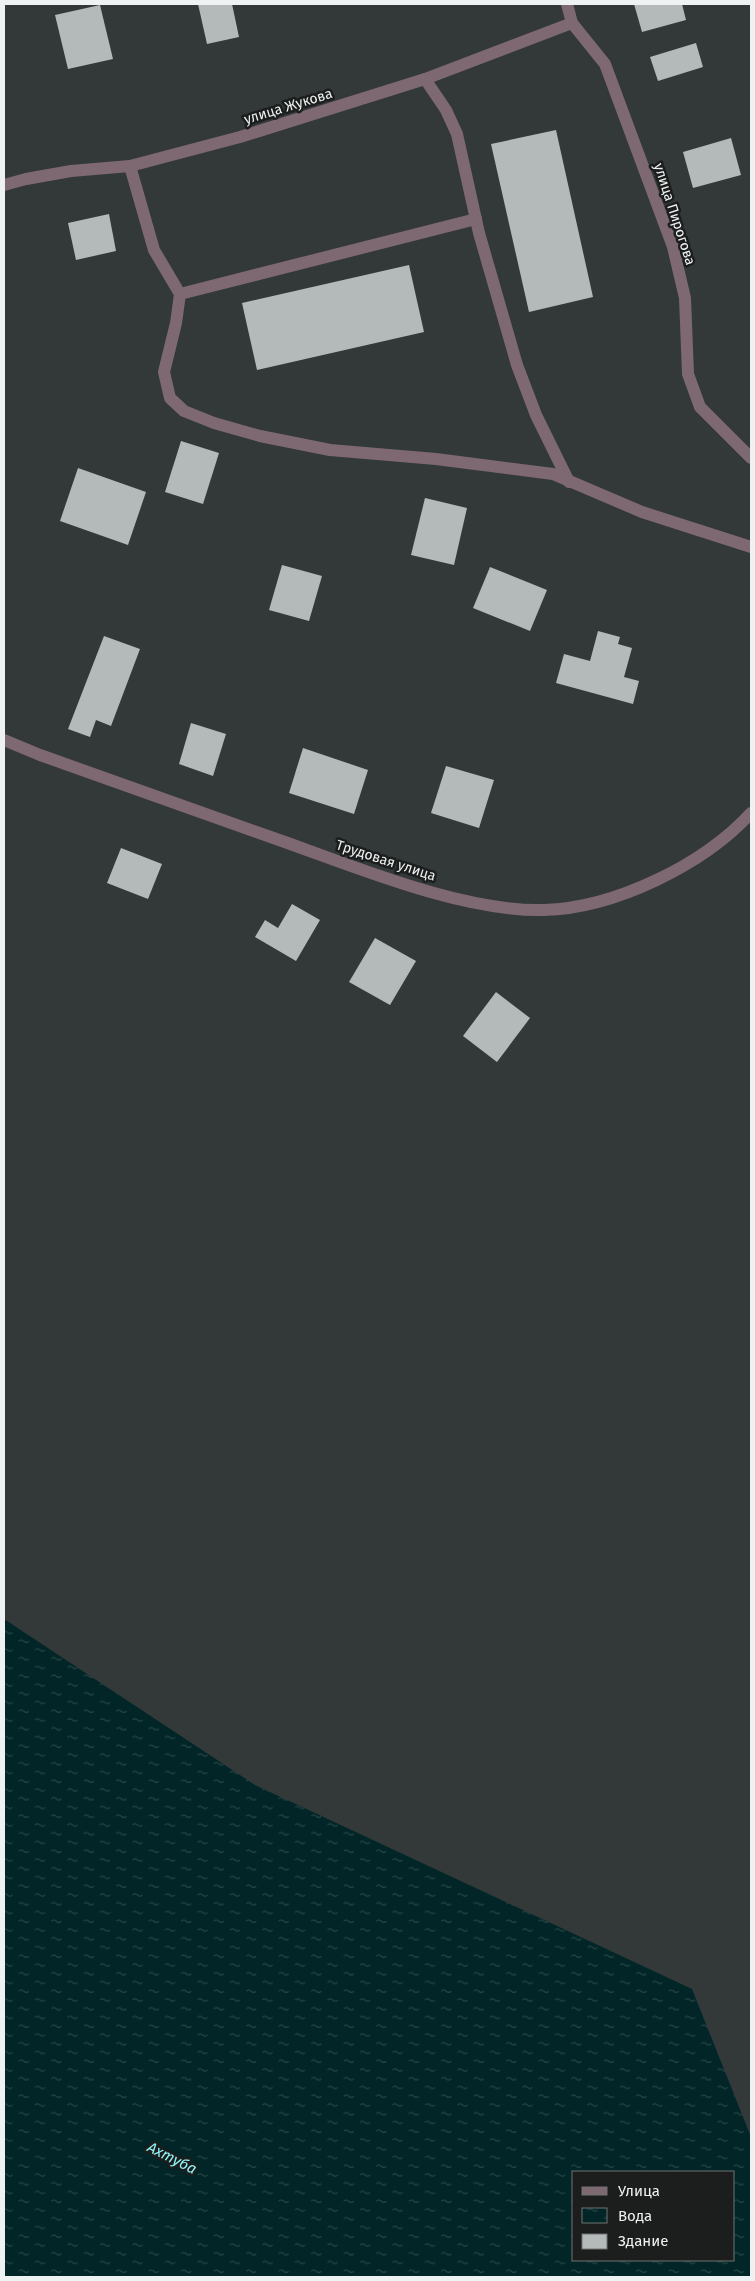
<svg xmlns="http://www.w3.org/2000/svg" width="755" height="2281" viewBox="0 0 755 2281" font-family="'Fira Sans',sans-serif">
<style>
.water{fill:url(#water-ripples);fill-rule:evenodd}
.building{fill:#b4baba}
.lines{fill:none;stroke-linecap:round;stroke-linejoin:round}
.lane{stroke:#7e6973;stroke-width:12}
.street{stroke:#7e6973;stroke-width:12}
.labels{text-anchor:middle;stroke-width:5;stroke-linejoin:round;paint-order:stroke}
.street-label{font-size:14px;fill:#eff2f2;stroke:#1c1e1e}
.water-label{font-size:15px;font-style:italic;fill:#8ff6f9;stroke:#1c1e1e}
</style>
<defs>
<pattern id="water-ripples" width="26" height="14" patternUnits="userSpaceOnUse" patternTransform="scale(1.25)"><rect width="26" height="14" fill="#022627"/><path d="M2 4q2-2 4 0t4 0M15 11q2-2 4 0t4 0" fill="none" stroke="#274647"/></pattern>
</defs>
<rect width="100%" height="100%" fill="#333838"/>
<!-- water -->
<path class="water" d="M4,1619L255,1785L692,1989L751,2137V2277H4ZM574,2172H734V2260H574Z"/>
<!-- building -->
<g class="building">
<polygon points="198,4 232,4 239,37 207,44"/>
<polygon points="634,4 682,4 686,20 642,32"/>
<polygon points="100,5 113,59 68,69 55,15"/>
<polygon points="696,43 703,67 658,81 650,57"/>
<polygon points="556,130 593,297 529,312 491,144"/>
<polygon points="731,138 741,175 693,188 683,152"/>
<polygon points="109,214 116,251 76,260 68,223"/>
<polygon points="409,265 424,332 257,370 242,303"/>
<polygon points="181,441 219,453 203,504 165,492"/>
<polygon points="78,468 146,492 128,545 60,521"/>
<polygon points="425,498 467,508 454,565 411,555"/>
<polygon points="282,565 322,576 309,621 269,610"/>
<polygon points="490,567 547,590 530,631 473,608"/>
<polygon points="598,631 620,637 618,644 632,648 624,677 639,681 633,704 556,683 564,654 590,661"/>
<polygon points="104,636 140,649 111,726 96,720 90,737 68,729"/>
<polygon points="191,723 226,734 213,776 179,764"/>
<polygon points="303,748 368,770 354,814 289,793"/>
<polygon points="446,766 494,780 479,828 431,813"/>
<polygon points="121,848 162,864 148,899 107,883"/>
<polygon points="292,904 320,920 296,961 255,937 265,920 278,928"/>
<polygon points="375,938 416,961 390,1005 349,982"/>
<polygon points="496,992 530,1018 497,1062 463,1036"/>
</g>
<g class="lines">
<!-- lane -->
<g class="lane">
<polyline points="425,79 446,110 457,134 479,233 517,365 536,415 569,482"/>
<polyline points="180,294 476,219"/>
</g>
<!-- street -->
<g class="street">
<polyline points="567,4 572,23 605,64 673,247 685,298 688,374 700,407 751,458"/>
<polyline points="130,166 154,250 180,294 176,323 164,372 170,398 184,411 214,423 260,436 330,450 436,459 553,474 642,512 751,547"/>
<polyline points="4,185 26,179 71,171 130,166 240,137 425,79 572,23"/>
<path d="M4,740L40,755C121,784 202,812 282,841C358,868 463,912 544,910C615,908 703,865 751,813"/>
</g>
</g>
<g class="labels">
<!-- street labels -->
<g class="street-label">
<text transform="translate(288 106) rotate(-17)" y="5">улица Жукова</text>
<text transform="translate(675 214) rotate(72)" y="5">улица Пирогова</text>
<text transform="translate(386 860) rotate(18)" y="5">Трудовая улица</text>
</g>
<!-- water labels -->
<g class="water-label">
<text transform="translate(172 2158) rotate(27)" y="5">Ахтуба</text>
</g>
</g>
<!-- border -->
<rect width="755" height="2281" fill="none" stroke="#eff2f2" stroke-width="10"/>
<!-- legend -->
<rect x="572" y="2171" width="162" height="90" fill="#1c1e1e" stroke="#707373"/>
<rect x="582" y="2187" width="25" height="8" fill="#7e6973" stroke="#707373"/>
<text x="618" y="2196" font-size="15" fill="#eff2f2">Улица</text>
<rect x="582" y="2208" width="25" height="15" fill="url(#water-ripples)" stroke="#707373"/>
<text x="618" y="2221" font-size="15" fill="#eff2f2">Вода</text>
<rect x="582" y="2234" width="25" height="15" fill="#b4baba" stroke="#707373"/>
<text x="618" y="2246" font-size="15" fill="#eff2f2">Здание</text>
</svg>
